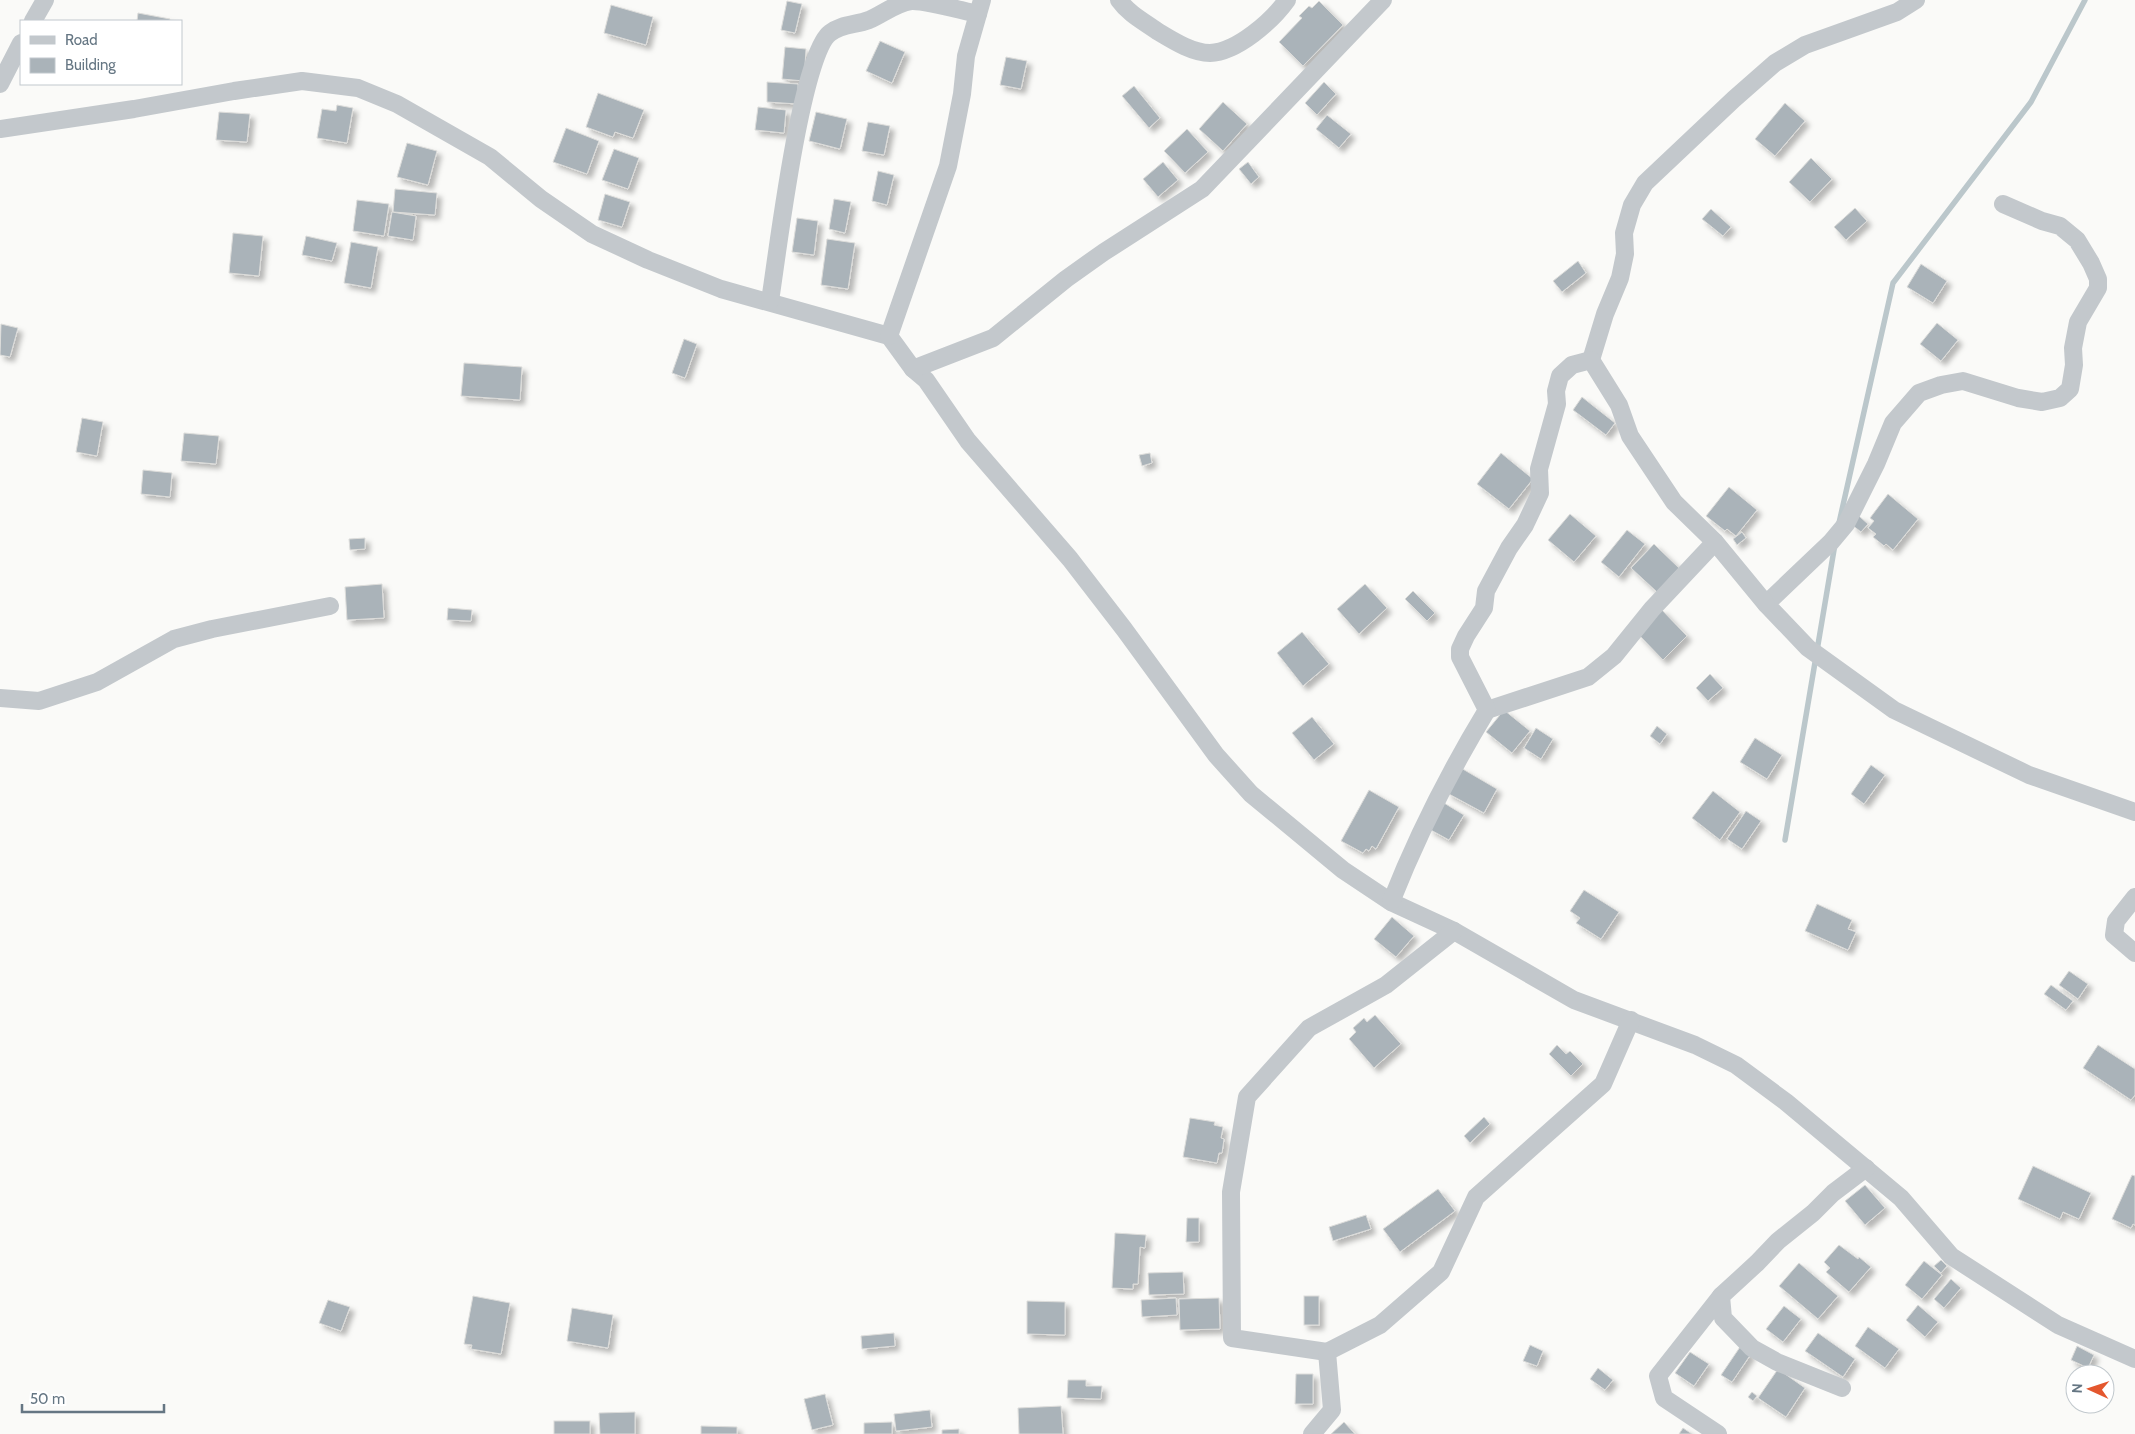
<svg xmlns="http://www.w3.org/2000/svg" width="2135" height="1434" viewBox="0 0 2135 1434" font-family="Cabin,sans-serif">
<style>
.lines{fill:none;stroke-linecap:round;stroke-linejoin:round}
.stream{stroke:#bbc7cb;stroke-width:5.5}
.building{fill:#aab3b9;stroke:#dcdcda;filter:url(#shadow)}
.minor{stroke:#c3c8cc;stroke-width:18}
</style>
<defs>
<filter id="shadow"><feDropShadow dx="4.5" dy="4.5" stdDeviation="2.5" flood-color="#0004"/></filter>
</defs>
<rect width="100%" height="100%" fill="#fafaf8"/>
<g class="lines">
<!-- stream -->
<g class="stream">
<polyline points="1839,523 1893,283 2031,102 2085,0"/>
<polyline points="1785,840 1835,544"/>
</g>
</g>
<!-- building -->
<g class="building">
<polygon points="787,1 802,4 795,33 781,30"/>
<polygon points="1319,1 1343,25 1303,66 1279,42 1302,18 1299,16 1309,6 1312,8"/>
<polygon points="611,5 653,17 646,45 604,33"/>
<polygon points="138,13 170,19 170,21 137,21"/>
<polygon points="880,41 905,52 892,83 866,71"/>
<polygon points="785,47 806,49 804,81 782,79"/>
<polygon points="1006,57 1027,61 1021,89 1000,85"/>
<polygon points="767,82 798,84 798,104 767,102"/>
<polygon points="1324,82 1336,94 1317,115 1305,103"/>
<polygon points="1134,86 1160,118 1149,128 1122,96"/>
<polygon points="598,93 644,110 633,138 615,132 613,137 586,127"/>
<polygon points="1223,102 1247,124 1223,151 1199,129"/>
<polygon points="1785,103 1805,121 1775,156 1755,139"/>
<polygon points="337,105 353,108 347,143 317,138 322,109 336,111"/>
<polygon points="758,107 786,110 784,133 755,130"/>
<polygon points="219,112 250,114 247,142 216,140"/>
<polygon points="816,112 847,119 840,149 809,141"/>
<polygon points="1327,115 1351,134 1339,148 1316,129"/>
<polygon points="868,122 890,126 884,155 862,151"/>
<polygon points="566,128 599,141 587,174 553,162"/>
<polygon points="1187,129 1208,152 1185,173 1164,151"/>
<polygon points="407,143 437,151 428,185 397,177"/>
<polygon points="614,149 639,158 628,189 602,180"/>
<polygon points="1811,158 1832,179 1810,202 1789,182"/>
<polygon points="1163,162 1178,180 1158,197 1143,179"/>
<polygon points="1248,162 1259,177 1251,184 1239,169"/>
<polygon points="878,171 894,175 887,205 872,201"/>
<polygon points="395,189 437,193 435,215 393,212"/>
<polygon points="605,194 630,202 622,227 598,220"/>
<polygon points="834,199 851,202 845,233 829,229"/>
<polygon points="357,200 389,204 384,236 353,231"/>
<polygon points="1855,208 1867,221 1846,240 1834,227"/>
<polygon points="1711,209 1731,227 1723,236 1702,219"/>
<polygon points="392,212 416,216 413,240 388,236"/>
<polygon points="797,218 818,221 814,255 792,252"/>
<polygon points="233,233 263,236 259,276 229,273"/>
<polygon points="306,236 337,243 332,261 302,255"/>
<polygon points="827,239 855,243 848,289 821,285"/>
<polygon points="351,242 378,247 371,288 344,283"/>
<polygon points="1578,261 1586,273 1562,292 1553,281"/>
<polygon points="1921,264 1947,281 1933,303 1907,287"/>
<polygon points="1937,323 1958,340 1941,361 1920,344"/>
<polygon points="1,324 18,328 10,357 0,355"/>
<polygon points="684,339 697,344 685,378 672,373"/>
<polygon points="464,363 522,367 520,400 461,396"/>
<polygon points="1582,397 1615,423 1606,435 1573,410"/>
<polygon points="82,418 103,422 97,456 76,452"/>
<polygon points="184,433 219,436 216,464 181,461"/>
<polygon points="1150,453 1152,463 1142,466 1139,455"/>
<polygon points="1501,453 1533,479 1509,509 1477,484"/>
<polygon points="143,470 172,473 170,497 141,494"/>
<polygon points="1729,487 1757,510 1736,536 1727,529 1725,531 1706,516"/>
<polygon points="1888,494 1918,519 1893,550 1886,544 1884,546 1873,537 1876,534 1868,528 1874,521 1870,518"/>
<polygon points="1570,514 1596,536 1574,562 1548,540"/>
<polygon points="1859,516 1868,524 1861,532 1852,525"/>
<polygon points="1627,530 1645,544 1619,577 1601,562"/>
<polygon points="1742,532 1746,538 1737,545 1733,539"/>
<polygon points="365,538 365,549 350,550 349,539"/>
<polygon points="1654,544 1679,568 1657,592 1631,568"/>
<polygon points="382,584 384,618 347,620 345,587"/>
<polygon points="1365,584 1387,608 1359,634 1337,609"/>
<polygon points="1413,591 1435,613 1427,621 1405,599"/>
<polygon points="448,608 472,610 471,621 447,620"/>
<polygon points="1661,609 1687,636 1663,660 1637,633"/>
<polygon points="1302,632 1329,664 1303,686 1277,653"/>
<polygon points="1710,674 1723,688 1708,701 1696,688"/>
<polygon points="1504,710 1530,731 1512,753 1486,732"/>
<polygon points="1312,717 1334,744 1314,760 1292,733"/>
<polygon points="1657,726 1667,734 1660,744 1650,736"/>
<polygon points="1536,728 1553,739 1541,759 1524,748"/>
<polygon points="1755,738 1782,755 1767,779 1740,762"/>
<polygon points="1871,765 1885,775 1864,804 1851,794"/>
<polygon points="1461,768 1497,789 1484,813 1447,793"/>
<polygon points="1369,790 1399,807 1376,849 1372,846 1369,851 1366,849 1363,853 1341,841"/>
<polygon points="1713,791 1740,812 1720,840 1692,818"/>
<polygon points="1444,803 1464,815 1449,840 1429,829"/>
<polygon points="1746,811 1761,821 1742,849 1727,839"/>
<polygon points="1584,890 1619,912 1601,939 1576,923 1580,918 1570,911"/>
<polygon points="1817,904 1852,920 1848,929 1856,932 1848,950 1805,931"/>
<polygon points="1392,917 1414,936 1396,957 1374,939"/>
<polygon points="2069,971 2088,984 2078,999 2059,985"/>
<polygon points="2051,985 2073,1001 2066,1010 2044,994"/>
<polygon points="1375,1015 1401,1044 1374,1068 1349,1039 1356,1032 1353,1028 1364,1018 1367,1022"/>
<polygon points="1557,1045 1566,1054 1570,1051 1583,1064 1571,1076 1549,1054"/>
<polygon points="2098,1045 2135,1069 2135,1095 2131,1100 2083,1068"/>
<polygon points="1484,1117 1490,1124 1470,1143 1464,1136"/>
<polygon points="1190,1118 1215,1122 1214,1125 1223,1127 1221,1138 1224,1139 1222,1153 1219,1153 1217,1163 1183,1157"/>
<polygon points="2033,1166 2091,1193 2079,1219 2063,1212 2060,1219 2018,1199"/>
<polygon points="2132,1175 2135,1176 2135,1225 2133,1224 2131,1228 2112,1219"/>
<polygon points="1865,1185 1885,1208 1865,1225 1845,1201"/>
<polygon points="1438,1189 1455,1211 1400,1252 1383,1229"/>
<polygon points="1366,1215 1371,1229 1333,1241 1329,1227"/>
<polygon points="1187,1218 1199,1218 1199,1242 1186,1242"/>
<polygon points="1115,1233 1146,1235 1145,1248 1140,1247 1138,1284 1133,1284 1133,1289 1112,1288"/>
<polygon points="1839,1245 1858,1259 1859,1257 1871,1267 1849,1292 1826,1272 1830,1268 1824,1262"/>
<polygon points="1941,1260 1947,1266 1941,1273 1934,1266"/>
<polygon points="1924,1261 1942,1275 1922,1299 1905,1285"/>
<polygon points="1799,1263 1838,1296 1818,1319 1779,1286"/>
<polygon points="1183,1272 1184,1294 1149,1295 1148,1273"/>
<polygon points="1951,1279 1961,1288 1944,1308 1934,1299"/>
<polygon points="473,1296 510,1303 501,1354 471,1349 472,1345 464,1344"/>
<rect x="1304" y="1296" width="15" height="29"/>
<polygon points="1176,1298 1177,1315 1142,1317 1141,1300"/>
<polygon points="1219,1298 1220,1329 1180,1330 1179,1299"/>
<polygon points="328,1300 350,1307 341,1331 319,1323"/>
<polygon points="1027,1301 1065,1302 1065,1335 1027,1334"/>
<polygon points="1918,1305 1938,1322 1925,1337 1906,1320"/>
<polygon points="1784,1306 1801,1319 1783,1342 1766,1329"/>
<polygon points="572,1308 613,1315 608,1348 567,1341"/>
<polygon points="1868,1327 1899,1349 1885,1368 1855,1346"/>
<polygon points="894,1333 895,1346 862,1349 861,1336"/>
<polygon points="1818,1333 1855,1359 1843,1377 1805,1351"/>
<polygon points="1530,1345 1543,1351 1537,1366 1523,1361"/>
<polygon points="2077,1346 2094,1355 2088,1368 2071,1360"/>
<polygon points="1740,1347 1751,1354 1732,1382 1721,1375"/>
<polygon points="1690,1352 1709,1364 1694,1386 1675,1373"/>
<polygon points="1598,1368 1613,1380 1605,1390 1590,1379"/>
<polygon points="1778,1369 1805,1388 1786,1417 1758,1398"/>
<polygon points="1296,1374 1313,1374 1313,1404 1295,1404"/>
<polygon points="1068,1380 1086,1380 1086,1386 1102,1386 1101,1399 1067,1398"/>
<polygon points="1752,1392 1757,1396 1753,1401 1748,1397"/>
<polygon points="825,1394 833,1425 812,1430 804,1399"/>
<polygon points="1061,1406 1063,1434 1019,1434 1018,1408"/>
<polygon points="930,1410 932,1427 896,1431 894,1414"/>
<polygon points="635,1412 635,1434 600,1434 599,1413"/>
<rect x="554" y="1421" width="36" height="13"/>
<polygon points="892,1422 892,1434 864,1434 864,1423"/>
<polygon points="1344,1422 1355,1434 1331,1434"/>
<polygon points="701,1426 737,1427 737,1434 701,1434"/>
<polygon points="1683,1428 1692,1434 1679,1434"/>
<polygon points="959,1429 959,1434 942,1434 942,1430"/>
</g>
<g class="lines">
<!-- minor -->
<g class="minor">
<path d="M1119,0C1129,14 1143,21 1157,31C1172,40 1192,53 1210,53C1237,52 1272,21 1287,0"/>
<polyline points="33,21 45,0"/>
<polyline points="0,84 21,43"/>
<polyline points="0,129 134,109 234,91 302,81 358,88 397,104 490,157 541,199 592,234 648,260 721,289 889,336 913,369 926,380 968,441 1070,559 1124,629 1216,755 1251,794 1343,870 1391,902 1454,931 1574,1000 1695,1045 1736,1065 1786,1102 1901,1198 1951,1256 2058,1325 2135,1359"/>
<polyline points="2003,204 2042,221 2060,226 2077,240 2091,263 2098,279 2098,288 2078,322 2073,348 2074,365 2070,389 2060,398 2042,402 2018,398 1963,381 1941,385 1919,393 1893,423 1876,464 1846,524 1831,542 1766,604 1808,648 1894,710 2029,775 2135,812"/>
<path d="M770,301C777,257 801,54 830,33C841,24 856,25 869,20C883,14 896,3 911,1C925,0 963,11 978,14"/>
<polyline points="889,336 948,166 962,94 966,56 982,0"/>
<polyline points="1591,360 1605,314 1620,278 1625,254 1624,233 1632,205 1645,183 1734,99 1775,63 1805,45 1897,12 1916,0"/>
<polyline points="913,369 993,338 1066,279 1104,252 1202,189 1383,0"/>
<polyline points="0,698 39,701 97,682 174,639 212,629 330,606"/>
<polyline points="1487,710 1588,677 1614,656 1652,609 1715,542"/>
<polyline points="2135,897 2116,921 2114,935 2135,953"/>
<path d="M1391,902C1417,836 1450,771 1487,710L1460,657V649L1466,636L1484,608L1486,591L1509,548L1525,525L1540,493L1539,469L1557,404L1556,391L1560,376L1572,365L1591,360L1619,405L1630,436L1674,502L1715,542L1766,604"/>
<polyline points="1327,1352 1232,1338 1231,1192 1247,1097 1309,1028 1386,985 1454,931"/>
<polyline points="1842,1388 1777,1362 1752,1348 1723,1318 1721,1296 1757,1263 1778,1241 1813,1213 1833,1193 1866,1168"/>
<polyline points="1312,1434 1332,1410 1327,1352 1380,1325 1441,1272 1476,1197 1603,1084 1631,1020"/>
<polyline points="1718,1434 1664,1398 1658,1376 1721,1296"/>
</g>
</g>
<!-- legend -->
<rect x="20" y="20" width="162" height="65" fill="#ffffff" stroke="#c1c8cd"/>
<rect x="30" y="36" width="25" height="8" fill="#c3c8cc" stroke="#c1c8cd"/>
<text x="65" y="45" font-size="15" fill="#657683">Road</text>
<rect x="30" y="58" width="25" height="15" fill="#aab3b9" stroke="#c1c8cd"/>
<text x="65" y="70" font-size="15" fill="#657683">Building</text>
<!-- north arrow -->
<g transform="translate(2090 1389) rotate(273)"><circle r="24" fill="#ffffff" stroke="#c1c8cd"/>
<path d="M0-4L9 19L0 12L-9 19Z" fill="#e4572e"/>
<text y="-8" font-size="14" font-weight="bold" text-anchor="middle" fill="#657683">N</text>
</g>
<!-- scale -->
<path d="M22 1404v8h142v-8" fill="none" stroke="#657683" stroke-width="2.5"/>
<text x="30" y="1404" font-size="15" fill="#657683" stroke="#ffffff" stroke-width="4" paint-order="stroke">50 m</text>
</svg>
